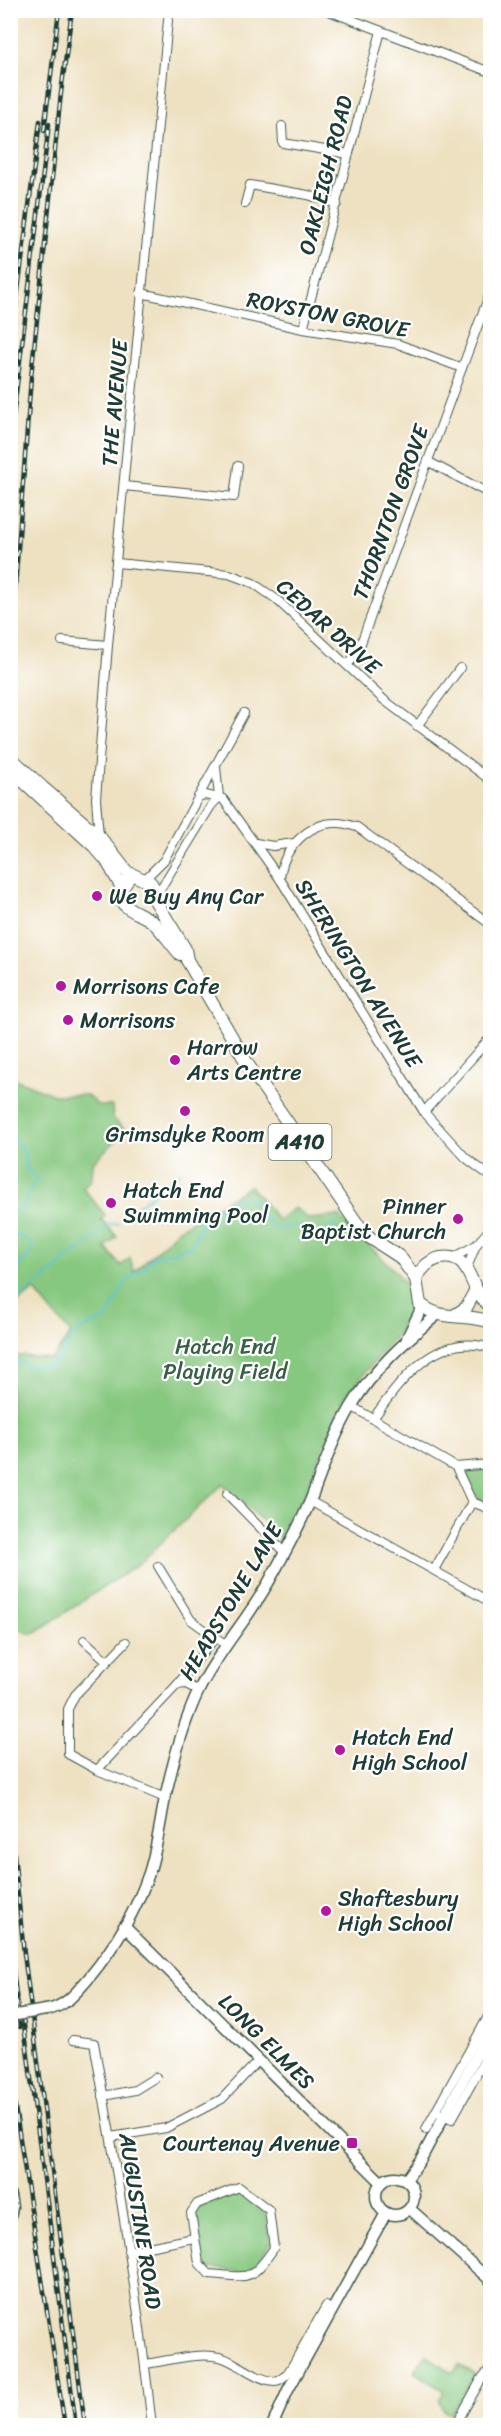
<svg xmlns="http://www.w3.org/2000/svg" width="501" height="2436" viewBox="0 0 501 2436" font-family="Sriracha,sans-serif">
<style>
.green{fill:#87c880;stroke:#53825a;stroke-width:1.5}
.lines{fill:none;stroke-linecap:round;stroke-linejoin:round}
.stream{stroke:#56c3cf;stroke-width:2}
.street-casing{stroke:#3e5649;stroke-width:10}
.secondary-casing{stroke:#3e5649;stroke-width:13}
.primary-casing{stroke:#3e5649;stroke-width:14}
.street{stroke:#fff;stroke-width:8}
.secondary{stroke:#fff;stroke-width:10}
.primary{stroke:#fff;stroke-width:12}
.rail-casing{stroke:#1f3d34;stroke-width:4.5}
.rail{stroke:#fff;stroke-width:2;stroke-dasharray:7;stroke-linecap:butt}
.secondary-bridge-casing{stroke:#3e5649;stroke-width:13;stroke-linecap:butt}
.secondary-bridge{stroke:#fff;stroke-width:10}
.poi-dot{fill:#b5179e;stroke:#fff;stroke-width:2}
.labels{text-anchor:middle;stroke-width:4.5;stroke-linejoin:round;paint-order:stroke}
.shield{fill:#fff;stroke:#627771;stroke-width:1.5}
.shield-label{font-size:21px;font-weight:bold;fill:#1f3d34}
.street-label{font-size:22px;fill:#1f3d34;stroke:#fff}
.poi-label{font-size:22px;fill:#1f3d34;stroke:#fff;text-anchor:start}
.park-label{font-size:22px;fill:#396047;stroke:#fff}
</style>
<rect width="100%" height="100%" fill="#fff"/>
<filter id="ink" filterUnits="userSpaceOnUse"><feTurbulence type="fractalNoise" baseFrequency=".0167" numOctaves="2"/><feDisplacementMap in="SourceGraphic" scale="12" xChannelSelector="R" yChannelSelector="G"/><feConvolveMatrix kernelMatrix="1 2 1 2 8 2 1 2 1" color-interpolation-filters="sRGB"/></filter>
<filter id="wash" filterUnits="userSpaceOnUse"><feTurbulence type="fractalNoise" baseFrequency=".008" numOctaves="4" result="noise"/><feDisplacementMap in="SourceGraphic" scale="24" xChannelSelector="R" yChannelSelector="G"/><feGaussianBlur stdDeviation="1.35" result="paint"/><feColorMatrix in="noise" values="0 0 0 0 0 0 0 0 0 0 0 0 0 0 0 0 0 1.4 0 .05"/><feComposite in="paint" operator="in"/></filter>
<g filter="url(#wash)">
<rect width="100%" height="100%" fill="#eee1c1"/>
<!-- green -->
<g class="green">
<polygon points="10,1077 54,1095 86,1095 99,1106 112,1106 113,1118 126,1131 93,1162 92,1179 83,1188 105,1215 101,1219 117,1237 105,1247 121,1266 130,1258 134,1272 179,1229 250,1186 278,1220 295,1208 308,1219 339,1216 398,1274 406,1286 409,1311 398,1333 344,1398 285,1543 223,1484 139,1564 33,1634 11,1628 11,1357 13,1355 52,1359 71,1334 34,1290 11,1309"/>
<polygon points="490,1469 490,1503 486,1504 478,1499 465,1473"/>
<polygon points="237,2190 265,2210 271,2243 251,2273 203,2267 194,2210"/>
<polygon points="426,2355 453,2373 459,2365 475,2374 451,2414 444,2411 439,2400 444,2391 414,2372"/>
</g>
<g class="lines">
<!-- stream -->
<g class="stream">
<polyline points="10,1133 24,1152 26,1169 38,1179 28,1192 24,1206 10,1215"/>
<polyline points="133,1210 181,1171"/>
<polyline points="10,1232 32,1242 33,1250 18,1267 10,1285"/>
<polyline points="10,1299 14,1303 109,1225 119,1223"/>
<path d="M10,1354C15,1362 21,1364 30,1366C67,1372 59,1345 79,1331C87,1326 98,1323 106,1320L126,1281L145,1268L153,1257L190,1247L206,1217L238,1198L250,1199L273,1228L298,1226L314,1235L326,1232L336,1224"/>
</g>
</g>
</g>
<g filter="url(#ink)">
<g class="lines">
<defs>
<g id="street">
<polyline points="326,10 490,72"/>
<polyline points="282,126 283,143 349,154"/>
<polyline points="245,204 250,185 308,195 337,204"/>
<polyline points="141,293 303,329 398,344 462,368 490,293"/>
<polyline points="303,329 381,31"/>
<polyline points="429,462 490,494"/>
<polyline points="124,486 234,497 238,466"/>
<polyline points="117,563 229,574 253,583 276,599 384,700 490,780"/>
<polyline points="62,641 108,645"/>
<polyline points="347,665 357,654 462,368"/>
<polyline points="417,726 460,668"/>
<polyline points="198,797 205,795 223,799 280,879 424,1112 466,1158 490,1176"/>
<polyline points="99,836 96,799 108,645 169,10"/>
<polyline points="256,843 273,846 294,843"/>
<polyline points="145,879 164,860 244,713"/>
<path d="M280,879C282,850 308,821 339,823C345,823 352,826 357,827L490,924"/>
<polyline points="156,896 211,806 219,797 216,767"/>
<polyline points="424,1112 490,1038"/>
<polyline points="453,1258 476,1245"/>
<polyline points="467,1268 476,1245 490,1229"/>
<polyline points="351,1406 456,1467 472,1502 434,1570"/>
<path d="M373,1419C400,1380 437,1331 490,1348"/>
<polyline points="456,1467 490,1464"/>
<polyline points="227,1494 285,1553"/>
<polyline points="310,1501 490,1602"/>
<polyline points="472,1502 490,1509"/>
<polyline points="158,1566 191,1620 225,1644"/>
<polyline points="84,1640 107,1661"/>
<polyline points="126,1642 75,1695 68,1709 68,1754 97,1770 165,1798"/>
<polyline points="177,1685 215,1638"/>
<polyline points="97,1770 177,1685 186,1684 199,1691"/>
<path d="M73,2040L94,2043C117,2170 138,2298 152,2426"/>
<polyline points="103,2096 135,2090 156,2077"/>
<polyline points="441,2114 452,2119 490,2050"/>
<polyline points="426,2129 490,2013"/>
<polyline points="111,2137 166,2128 222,2099 258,2061"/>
<path d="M239,2187L269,2210L274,2248C250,2283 249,2277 209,2274L199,2263L191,2213L197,2204Z"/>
<polyline points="128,2251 194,2238"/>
<path d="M145,2364C169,2361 200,2351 223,2358C240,2364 257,2380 274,2381C282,2381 287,2374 291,2368L299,2371"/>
<polyline points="291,2368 326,2306"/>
<polyline points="455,2426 482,2378 490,2368"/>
</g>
<g id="secondary">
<polyline points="407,1338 420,1311 420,1304"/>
<polyline points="124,1926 381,2182"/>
<path d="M46,2010C65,2007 76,1993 88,1979C113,1949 136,1911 149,1873C157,1849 160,1823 165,1798C173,1762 183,1723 199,1690C219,1649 251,1616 272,1576C286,1551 300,1525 311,1499C323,1468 334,1436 351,1407C372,1371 404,1342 437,1315"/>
<circle cx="395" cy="2196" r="19"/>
<polyline points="406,2180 421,2159 490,2030"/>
<polyline points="10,2195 12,2207 10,2218"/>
<polyline points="410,2209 490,2280"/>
<polyline points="272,2426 288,2390 386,2213"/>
</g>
<g id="primary">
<path d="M10,757L42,787L99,836L127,872L151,883L154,888L155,900L185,949L187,960L248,1065L356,1222L369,1237L400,1257L416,1279L420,1304C443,1323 464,1312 490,1322"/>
<polyline points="10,769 94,846 107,861 122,888"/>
<path d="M127,881C105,909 142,910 155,924C164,933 171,944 180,954"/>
<path d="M416,1279C421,1269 428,1261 440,1258C474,1252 467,1292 490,1305"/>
<polyline points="455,1315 466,1308 475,1291"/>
</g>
</defs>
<!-- street casing -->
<use href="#street" class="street-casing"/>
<!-- secondary casing -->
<use href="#secondary" class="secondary-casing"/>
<!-- primary casing -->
<use href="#primary" class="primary-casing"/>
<!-- street -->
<use href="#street" class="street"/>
<!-- secondary -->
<use href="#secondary" class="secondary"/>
<!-- primary -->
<use href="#primary" class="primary"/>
<defs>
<g id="rail">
<polyline points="44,131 59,10"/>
<polyline points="10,352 40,121"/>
<polyline points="10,442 49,124"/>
<polyline points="10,654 31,377 61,93 72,10"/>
<polyline points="10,1814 24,1954 85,2426"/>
<polyline points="10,1945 20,2027"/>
<polyline points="23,2017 76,2426"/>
<polyline points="10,2075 65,2426"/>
</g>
</defs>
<!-- rail casing -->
<use href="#rail" class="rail-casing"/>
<!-- rail -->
<use href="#rail" class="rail"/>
<defs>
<polyline id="secondary-bridge" points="10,2016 46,2010"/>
</defs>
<!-- secondary-bridge casing -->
<use href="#secondary-bridge" class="secondary-bridge-casing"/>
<!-- secondary-bridge -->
<use href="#secondary-bridge" class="secondary-bridge"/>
</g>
</g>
<!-- markers -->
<g class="poi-dot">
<circle cx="97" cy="896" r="6"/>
<circle cx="61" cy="986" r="6"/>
<circle cx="68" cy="1020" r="6"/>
<circle cx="175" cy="1060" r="6"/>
<circle cx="185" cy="1111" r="6"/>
<circle cx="111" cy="1203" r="6"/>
<circle cx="458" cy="1219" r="6"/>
<circle cx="340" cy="1750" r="6"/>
<circle cx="326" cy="1911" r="6"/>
<rect x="346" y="2137" width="12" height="12" rx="3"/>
</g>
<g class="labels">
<!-- shield labels -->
<rect class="shield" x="268.5" y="1124" width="63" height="36" rx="4.5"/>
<g class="shield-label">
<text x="300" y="1149">A410</text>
</g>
<!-- street labels -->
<g class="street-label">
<text transform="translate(325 175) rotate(-76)" y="8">OAKLEIGH ROAD</text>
<text transform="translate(328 314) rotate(11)" y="8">ROYSTON GROVE</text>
<text transform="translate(114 403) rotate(-85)" y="8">THE AVENUE</text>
<text transform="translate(390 512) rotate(-70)" y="8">THORNTON GROVE</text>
<text transform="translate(329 626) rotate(42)" y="8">CEDAR DRIVE</text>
<text transform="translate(359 973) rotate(58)" y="8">SHERINGTON AVENUE</text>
<text transform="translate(230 1601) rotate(-59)" y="8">HEADSTONE LANE</text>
<text transform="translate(267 2041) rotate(45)" y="8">LONG ELMES</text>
<text transform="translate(141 2221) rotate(81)" y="8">AUGUSTINE ROAD</text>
</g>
<!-- poi labels -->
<g class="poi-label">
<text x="109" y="904">We Buy Any Car</text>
<text x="73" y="994">Morrisons Cafe</text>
<text x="80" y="1028">Morrisons</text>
<text x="187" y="1055">Harrow<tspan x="187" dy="25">Arts Centre</tspan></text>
<text x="185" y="1142" text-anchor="middle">Grimsdyke Room</text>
<text x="123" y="1198">Hatch End<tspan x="123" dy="25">Swimming Pool</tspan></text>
<text x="446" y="1214" text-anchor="end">Pinner<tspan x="446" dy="25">Baptist Church</tspan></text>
<text x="352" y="1745">Hatch End<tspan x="352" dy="25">High School</tspan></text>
<text x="338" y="1906">Shaftesbury<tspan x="338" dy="25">High School</tspan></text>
<text x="340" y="2151" text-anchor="end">Courtenay Avenue</text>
</g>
<!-- park labels -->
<g class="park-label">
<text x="225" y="1354">Hatch End<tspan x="225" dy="25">Playing Field</tspan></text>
</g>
</g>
<!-- margin -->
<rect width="501" height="2436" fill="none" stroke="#fff" stroke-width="36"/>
</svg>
